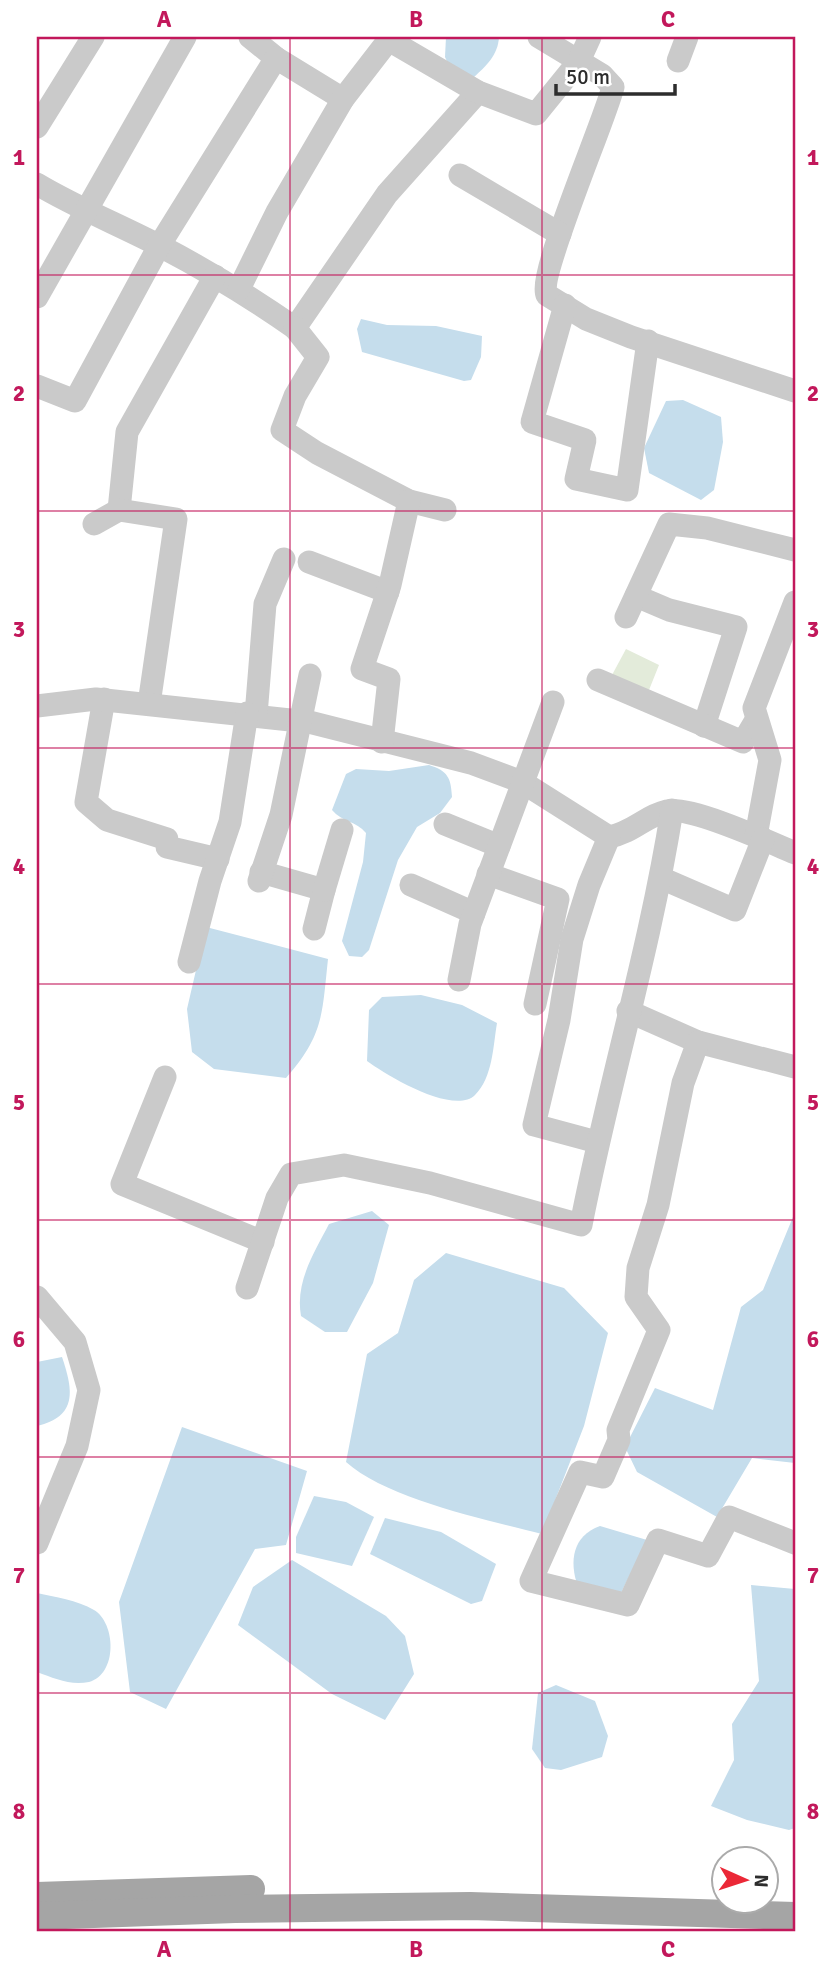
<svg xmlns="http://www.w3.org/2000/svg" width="832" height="1968" viewBox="0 0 832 1968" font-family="Signika,sans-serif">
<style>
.green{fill:#e3ebda}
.water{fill:#c5ddec}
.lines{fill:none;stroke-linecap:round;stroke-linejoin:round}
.minor{stroke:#cacaca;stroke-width:23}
.major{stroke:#a5a5a5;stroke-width:28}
.grid{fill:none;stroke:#c2185b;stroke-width:2;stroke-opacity:0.55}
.neatline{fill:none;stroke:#c2185b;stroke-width:2.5}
.grid-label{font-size:23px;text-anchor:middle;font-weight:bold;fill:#c2185b}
</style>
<rect width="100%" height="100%" fill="#fff"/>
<!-- green -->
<polygon class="green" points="626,649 659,665 649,690 612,675"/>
<!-- water -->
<g class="water">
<path d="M446,37H499C498,55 486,66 474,77L450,68L445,57Z"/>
<polygon points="361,319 387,325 436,326 482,336 481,357 471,380 464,381 362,352 357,329"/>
<polygon points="683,400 721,417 723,442 714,490 701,500 649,473 644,448 666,401"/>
<path d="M429,765C448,771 451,778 452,797L440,813L417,827L398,860L369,950L362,957L349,956L342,941L363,862L366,833C356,821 342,822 332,810L346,774L356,769L389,771Z"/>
<path d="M206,927L328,959C322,1014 324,1035 286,1078L214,1069L192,1052L187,1009Z"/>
<path d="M421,995L462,1005L497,1023C493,1046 493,1077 475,1095C454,1116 386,1075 367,1061L369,1010L382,997Z"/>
<path d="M372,1211L389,1225L373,1283L347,1332H325L301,1316C295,1282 314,1253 329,1224Z"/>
<polygon points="795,1212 795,1463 752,1458 717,1517 637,1472 625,1447 655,1388 713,1410 741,1307 763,1290"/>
<path d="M446,1253L564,1288L608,1333L584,1426L542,1534C487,1520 387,1499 346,1462L367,1354L398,1333L414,1280Z"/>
<path d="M62,1357C73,1390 78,1416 37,1426V1362Z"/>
<polygon points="182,1427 307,1471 286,1545 255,1549 166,1709 130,1692 119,1602"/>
<polygon points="314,1496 346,1502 374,1517 352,1566 296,1553 296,1537"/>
<polygon points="385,1518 441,1532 496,1564 482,1601 471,1604 370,1554"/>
<path d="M600,1526L647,1540L621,1593L578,1587C569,1562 572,1536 600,1526Z"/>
<polygon points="292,1560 386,1616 405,1636 414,1674 385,1720 332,1694 238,1625 253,1587"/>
<polygon points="751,1585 795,1589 795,1828 789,1830 747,1820 711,1806 734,1760 732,1724 759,1681"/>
<path d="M37,1593C55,1597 77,1600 94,1610C116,1623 118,1674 89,1682C70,1686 54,1678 37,1672Z"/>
<polygon points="556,1685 595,1701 608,1736 602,1757 561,1770 545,1768 532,1749 538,1693"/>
</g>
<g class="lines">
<!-- minor -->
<g class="minor">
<polyline points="250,37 276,58 343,99"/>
<path d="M539,37L602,75L613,87C605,120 537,276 547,295L586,319L631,337L795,391"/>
<polyline points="678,61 687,37"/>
<polyline points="37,127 93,37"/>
<polyline points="460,175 560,234"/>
<path d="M37,184C77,208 120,225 162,247C208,271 252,298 295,328L387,194L478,92"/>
<polyline points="239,289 277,212 343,99 387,42 394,43 478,92 536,114 579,61 590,37"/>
<polyline points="37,297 185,37"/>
<polyline points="565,305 532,422 585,440 576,479 627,490 648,341"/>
<polyline points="295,328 318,357 295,396 282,430 317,453 409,501 445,510"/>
<polyline points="37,386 75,401 159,246 276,58"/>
<polyline points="119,510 127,432 215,276"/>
<polyline points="94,524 119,510 176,519 149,704"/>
<polyline points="309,562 388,592"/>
<polyline points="636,596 669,610 736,627 704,726"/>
<polyline points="626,617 669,524 707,528 795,550"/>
<polyline points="598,680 743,742 756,720"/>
<polyline points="104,699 86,802 107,820 167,839 167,847 218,859"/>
<path d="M37,706L96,699L309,722L471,763L522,782L609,837C634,832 645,816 667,811C692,806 769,842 795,853"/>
<polyline points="256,715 265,604 284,559"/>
<polyline points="382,742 389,679 362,669 390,585 409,501"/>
<polyline points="445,824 499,846"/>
<polyline points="756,836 770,760 754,708 795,602"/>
<polyline points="261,872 324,890 314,929"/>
<polyline points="488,874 558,899 535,1004"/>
<polyline points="661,878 735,910 763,839"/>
<polyline points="259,881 281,815 310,675"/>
<polyline points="411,885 474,913"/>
<polyline points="324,890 342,830"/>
<polyline points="189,962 210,881 230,822 247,713"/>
<polyline points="459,980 470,924 553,702"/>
<polyline points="628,1011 698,1042 795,1067"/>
<polyline points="698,1042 683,1083 658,1205 638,1268 636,1297 659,1330 618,1430 619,1440 603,1477 580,1472 531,1581 628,1605 658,1540 708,1556 729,1517 795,1543"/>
<polyline points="165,1077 122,1184 263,1242"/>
<polyline points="597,1142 534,1125 559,1020 572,939 589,885 609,837"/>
<path d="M247,1288L277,1198L291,1174L344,1165L430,1183L581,1225C608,1086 650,950 672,810"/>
<polyline points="37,1297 75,1342 89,1390 77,1446 37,1543"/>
</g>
<!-- major -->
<g class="major">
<polyline points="37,1896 251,1889"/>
<polyline points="37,1916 235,1909 470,1906 795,1916"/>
</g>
</g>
<!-- grid -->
<path class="grid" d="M290,37V1931M542,37V1931M37,275H795M37,511H795M37,748H795M37,984H795M37,1220H795M37,1457H795M37,1693H795"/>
<!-- border -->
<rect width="832" height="1968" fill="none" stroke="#ffffff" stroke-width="77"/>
<!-- north arrow -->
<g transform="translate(745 1880) rotate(93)"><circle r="33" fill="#ffffff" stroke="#ababab" stroke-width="2"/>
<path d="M0-5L12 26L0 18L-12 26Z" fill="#eb2837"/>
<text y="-10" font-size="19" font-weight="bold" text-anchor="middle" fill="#2d2d2d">N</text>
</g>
<!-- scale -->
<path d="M556 84v10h119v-10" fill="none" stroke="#2d2d2d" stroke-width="3.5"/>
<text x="566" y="84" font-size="21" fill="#2d2d2d" stroke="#ffffff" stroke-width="5" paint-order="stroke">50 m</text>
<rect x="38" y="38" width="756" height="1892" class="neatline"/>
<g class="grid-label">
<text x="164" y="27">A</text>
<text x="416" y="27">B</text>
<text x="668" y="27">C</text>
<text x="19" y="165">1</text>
<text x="813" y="165">1</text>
<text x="19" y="401">2</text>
<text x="813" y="401">2</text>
<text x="19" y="637">3</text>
<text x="813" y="637">3</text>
<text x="19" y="874">4</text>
<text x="813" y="874">4</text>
<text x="19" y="1110">5</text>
<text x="813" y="1110">5</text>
<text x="19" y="1347">6</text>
<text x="813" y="1347">6</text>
<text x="19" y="1583">7</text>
<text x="813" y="1583">7</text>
<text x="19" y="1819">8</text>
<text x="813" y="1819">8</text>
<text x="164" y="1957">A</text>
<text x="416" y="1957">B</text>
<text x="668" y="1957">C</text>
</g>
</svg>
